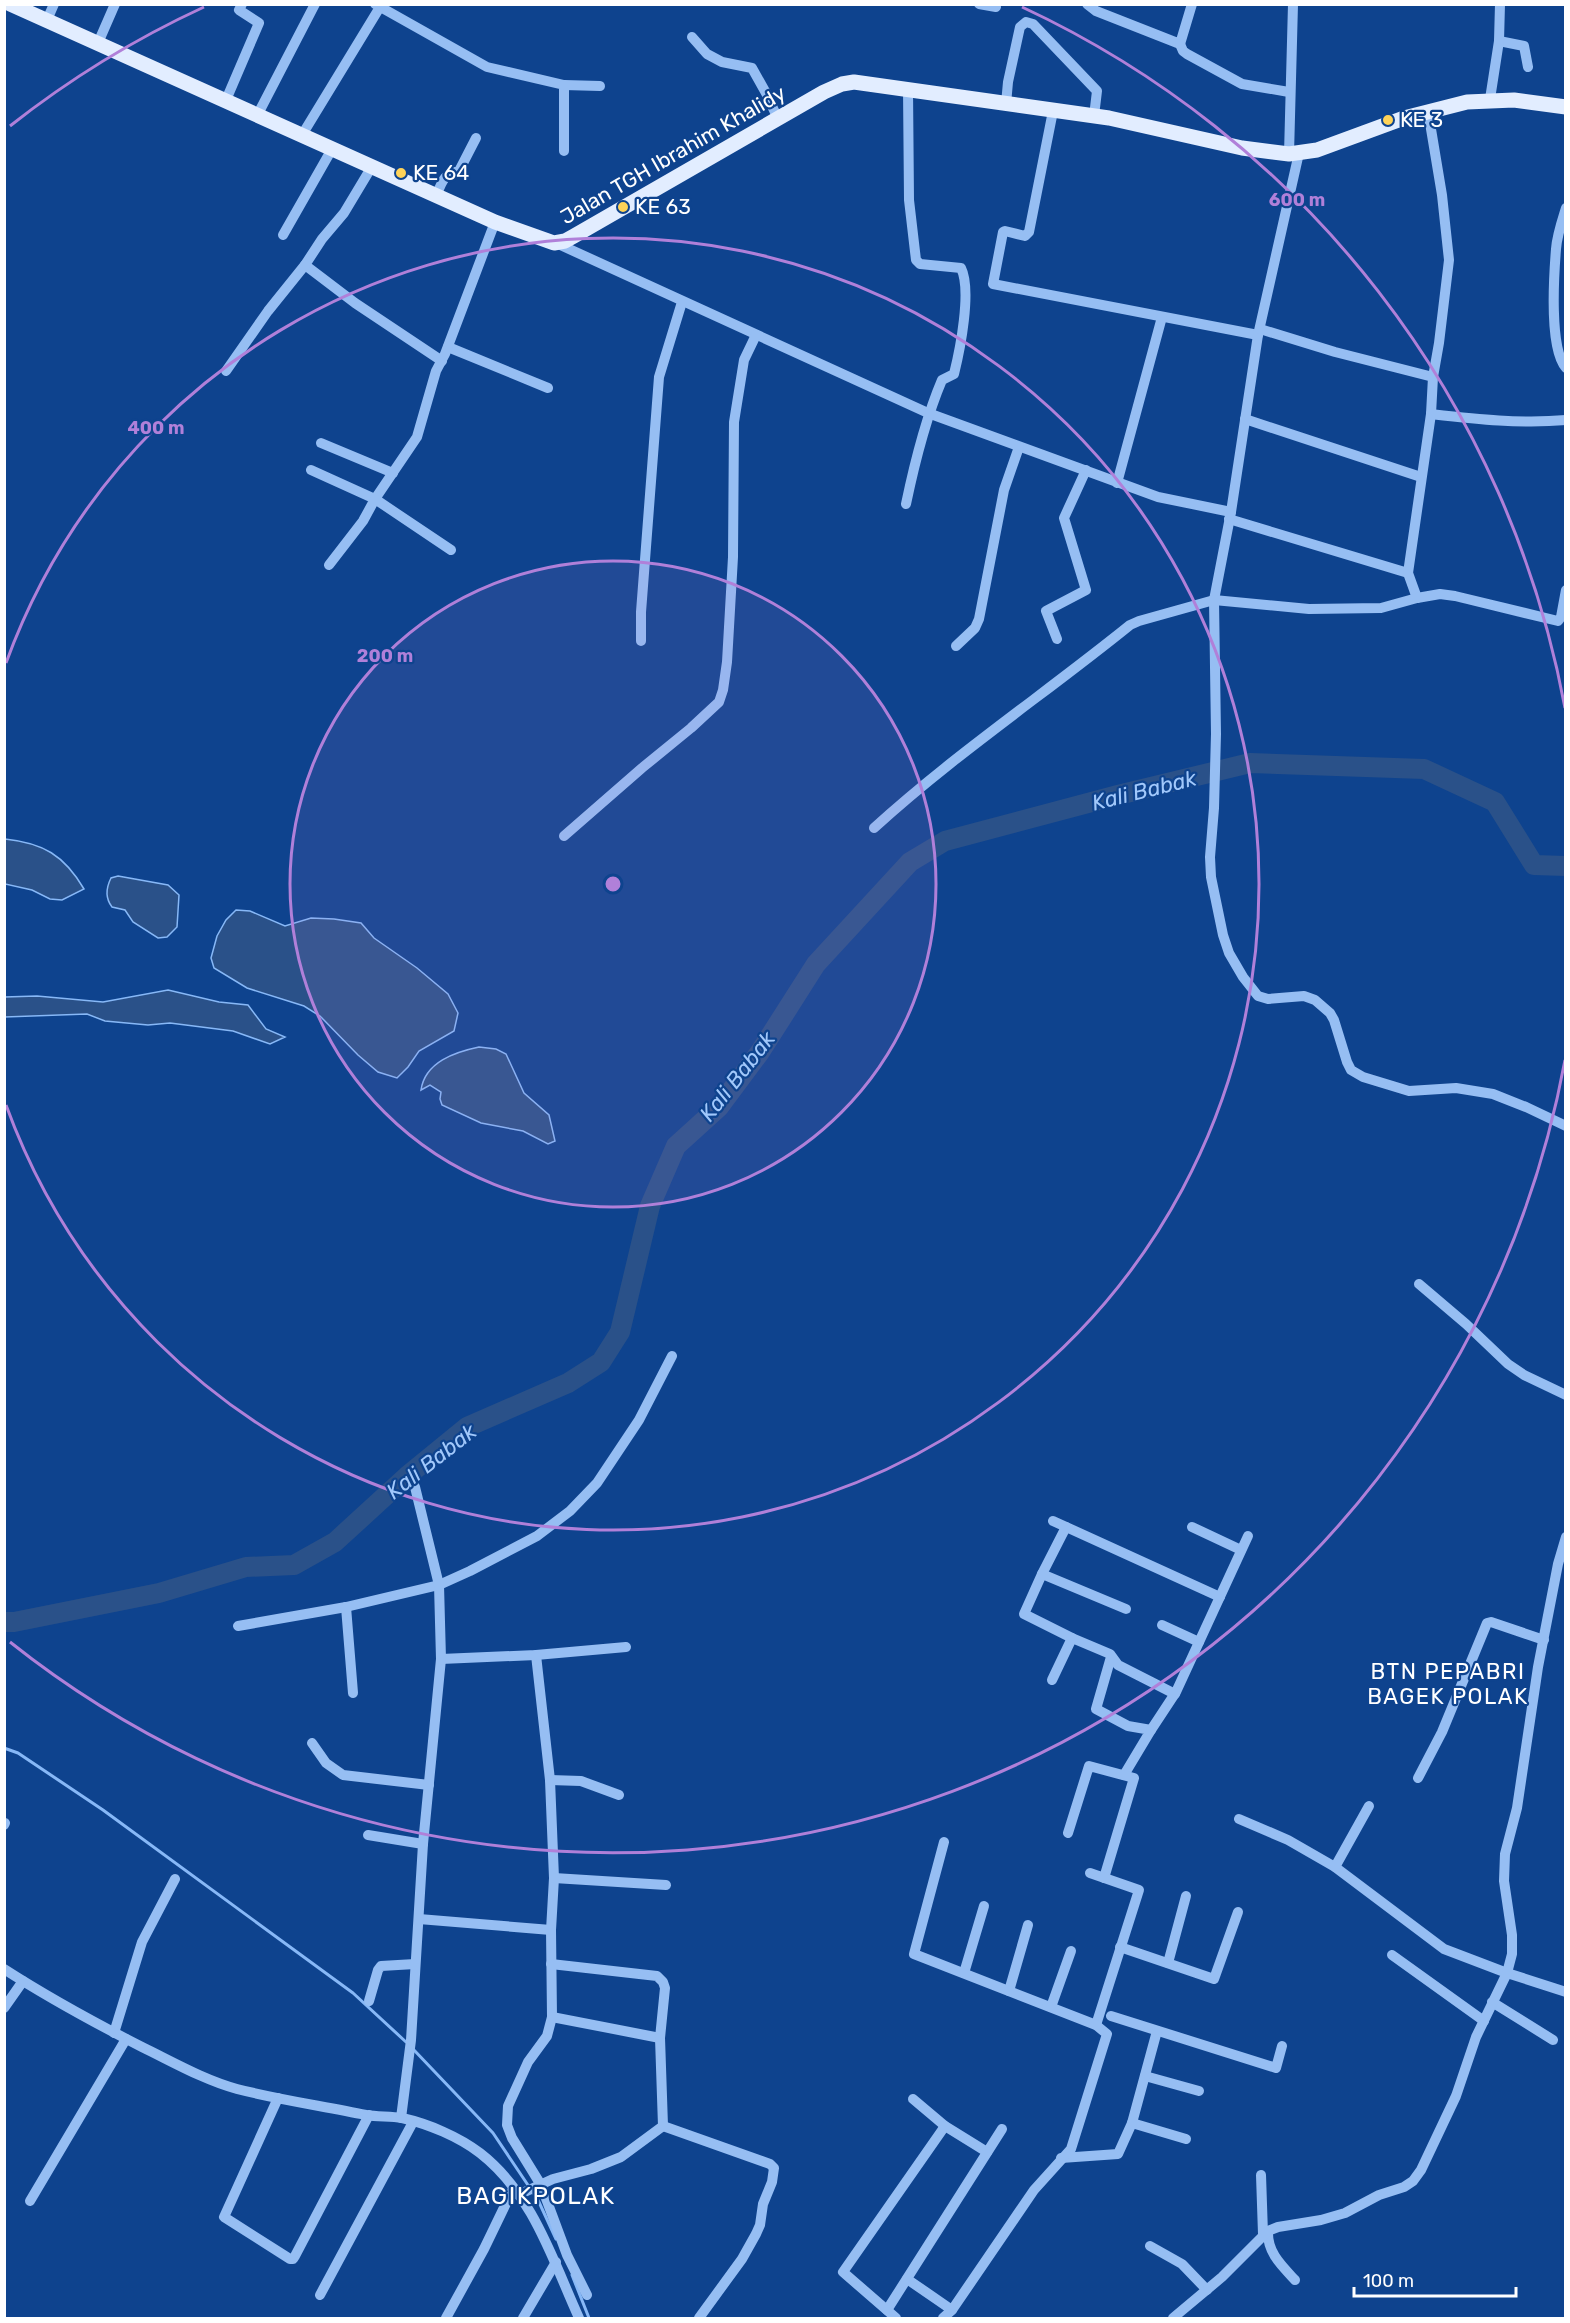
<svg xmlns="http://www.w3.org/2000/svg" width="1570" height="2323" viewBox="0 0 1570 2323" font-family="Rubik,sans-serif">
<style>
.water{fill:#2a5189;stroke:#87b8f7;stroke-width:1.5}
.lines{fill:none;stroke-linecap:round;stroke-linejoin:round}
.stream{stroke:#87b8f7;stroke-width:3}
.river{stroke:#2a5189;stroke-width:20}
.minor{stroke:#96bef3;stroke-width:10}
.major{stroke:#e2edff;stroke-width:15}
.ring{fill:none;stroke:#b080d9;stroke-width:3}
.poi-dot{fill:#ffd358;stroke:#0e438e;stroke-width:2}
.labels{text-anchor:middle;stroke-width:4.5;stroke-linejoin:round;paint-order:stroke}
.poi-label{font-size:21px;fill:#fff;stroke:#0e438e;text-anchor:start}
.street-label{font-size:21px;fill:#fff;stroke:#0e438e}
.water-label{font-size:22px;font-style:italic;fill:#a1c8fb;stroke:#0e438e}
.neighbourhood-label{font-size:22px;letter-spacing:1.5px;fill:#fff;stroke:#0e438e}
.quarter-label{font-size:24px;letter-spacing:1.5px;fill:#fff;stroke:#0e438e}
.centre{fill:#b080d9;stroke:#0e438e;stroke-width:3}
.ring-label{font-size:18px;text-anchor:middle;font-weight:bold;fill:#b080d9;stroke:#0e438e;stroke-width:4.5;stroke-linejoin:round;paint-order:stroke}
</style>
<rect width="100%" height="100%" fill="#0e438e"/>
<!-- water -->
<g class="water">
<path d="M5,839C43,843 64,855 84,889L62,900L50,899L32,890L5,884Z"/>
<path d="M118,876L168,885L179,895L177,927L167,937L158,938L133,922L125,910L112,907C105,898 106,888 111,878Z"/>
<polygon points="236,910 250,911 285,926 311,918 334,919 361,923 374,938 417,968 448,994 458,1013 454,1031 419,1051 408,1067 397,1078 378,1072 358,1055 320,1016 304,1006 247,988 214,968 211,958 217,936 226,920"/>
<polygon points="168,990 219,1002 248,1005 266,1029 285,1037 270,1044 233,1031 170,1023 148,1025 105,1021 87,1014 5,1017 5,997 37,996 103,1002"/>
<path d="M479,1047L496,1049L506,1054L524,1093L549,1115L555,1141L548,1144L523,1131L481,1123L442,1105L440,1099L441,1092L430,1085L421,1090C425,1062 455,1052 479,1047Z"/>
</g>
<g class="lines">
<!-- stream -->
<g class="stream">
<polyline points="4,1748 18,1753 103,1810 353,1993 406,2042"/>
<polyline points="413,2049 493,2133 538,2200 556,2239"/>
<polyline points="572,2275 589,2318"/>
</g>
<!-- river -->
<polyline class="river" points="4,1622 14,1622 159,1593 246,1567 294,1565 335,1542 407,1476 467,1427 568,1383 601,1362 620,1332 650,1206 676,1146 719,1107 760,1052 816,964 910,862 945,841 1118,795 1250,763 1424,769 1495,802 1534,865 1566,866"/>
<!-- minor -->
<g class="minor">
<polyline points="375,4 487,67 564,85 564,151"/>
<polyline points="979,4 996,7"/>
<polyline points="1087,4 1096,11 1180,44 1192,4"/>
<polyline points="47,20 54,4"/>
<polyline points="692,37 707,54 722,62 752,68 766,93 778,119"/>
<polyline points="1499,41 1524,46 1528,67"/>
<polyline points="98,43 115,4"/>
<polyline points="1180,44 1183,51 1187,54 1242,84 1289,92"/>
<polyline points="564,85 600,86"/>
<polyline points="1490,99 1499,41 1500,4"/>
<polyline points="226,100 259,23 239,10 242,4"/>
<polyline points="1006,104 1008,82 1020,27 1026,22 1033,24 1097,91 1094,116"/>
<polyline points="1053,111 1029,232 1025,236 1005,231 1003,232 993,284 1258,335"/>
<polyline points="258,114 315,4"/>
<polyline points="302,135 380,7"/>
<polyline points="1299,153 1258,335 1231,512 1214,600 1216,734 1214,808 1210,857 1211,877 1223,935 1229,953 1243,977 1258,996 1268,999 1304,996 1315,1000 1330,1013 1334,1020 1347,1062 1351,1070 1363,1077 1409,1091 1456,1088 1493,1094 1526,1107 1566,1126"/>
<polyline points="1289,154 1293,4"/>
<polyline points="371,168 344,213 322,239 305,265 355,303 442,361"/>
<path d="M436,195C444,180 442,175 459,171L476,138"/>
<path d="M1566,208C1562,221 1557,235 1556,249C1554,274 1549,349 1566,368"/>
<polyline points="283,235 332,149"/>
<polyline points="556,243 928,413 1158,497 1231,512"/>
<polyline points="1260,329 1335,352 1433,377"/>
<polyline points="448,347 548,388"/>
<polyline points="226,371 268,311 305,265"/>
<path d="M1431,414C1476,419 1520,424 1566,420"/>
<polyline points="1245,419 1421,477"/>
<polyline points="321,443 393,473"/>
<polyline points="311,470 375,499 363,521 329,565"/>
<polyline points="1117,483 1162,317"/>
<path d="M906,504C915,461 925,420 942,380L954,374C960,350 972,290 961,268L920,264L916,260L909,200L908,89"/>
<polyline points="1229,519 1408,573"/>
<polyline points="451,550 375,499 417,437 436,371 445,354 495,222"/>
<polyline points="1417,598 1408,573 1431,414 1433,377 1439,343 1449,260 1442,195 1428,111"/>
<polyline points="1057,639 1046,611 1086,590 1064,518 1086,470"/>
<polyline points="641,641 641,612 659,377 682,302"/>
<polyline points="956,646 975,628 979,619 1004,490 1019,447"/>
<path d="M874,828C954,755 1046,693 1130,625L1139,621L1214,600L1309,609L1381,608L1417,598L1440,594L1455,596L1558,621L1561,617L1566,590"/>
<polyline points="564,836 642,768 691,728 719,702 723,690 727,662 733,557 734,422 744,360 756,335"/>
<polyline points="1419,1284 1466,1324 1508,1364 1524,1375 1566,1395"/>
<polyline points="1053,1521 1220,1597"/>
<polyline points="1192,1527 1241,1550"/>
<polyline points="1042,1574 1066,1527"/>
<polyline points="346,1607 353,1693"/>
<polyline points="1162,1625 1199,1642"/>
<polyline points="238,1626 346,1607 439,1585 470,1571 537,1536 570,1511 597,1483 639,1420 672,1356"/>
<polyline points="1072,1638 1024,1614 1042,1574 1126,1609"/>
<polyline points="536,1655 550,1780 554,1878 551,1930 552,2017 547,2036 528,2062 508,2106 507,2125 512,2138 541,2185 567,2255 587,2295"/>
<polyline points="1111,1657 1096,1709 1128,1726 1151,1730 1124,1775"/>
<polyline points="441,1659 536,1655 626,1647"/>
<polyline points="1052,1680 1072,1638 1110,1654 1118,1665 1175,1694"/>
<polyline points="1151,1730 1176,1692 1248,1536"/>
<polyline points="312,1743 326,1763 343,1775 429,1785"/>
<polyline points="1418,1778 1442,1732 1487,1623 1491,1622 1544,1640"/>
<polyline points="550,1780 581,1781 619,1795"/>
<polyline points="1239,1819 1288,1840 1335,1867 1444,1949 1507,1973 1566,1992"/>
<polyline points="4,1825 5,1823"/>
<polyline points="1068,1833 1089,1766 1134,1778 1104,1878"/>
<polyline points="368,1835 423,1844"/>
<polyline points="1335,1867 1369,1806"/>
<polyline points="1090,1873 1139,1890 1096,2025"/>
<polyline points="554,1878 666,1885"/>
<polyline points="419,1919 551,1930"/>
<polyline points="1120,1947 1214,1979 1238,1912"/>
<polyline points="1392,1955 1484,2021"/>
<polyline points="1168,1963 1186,1896"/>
<path d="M4,1969C49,1998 95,2023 142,2047C173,2062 204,2080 237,2089C280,2100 323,2106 366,2115C378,2117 390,2116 402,2118C429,2124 459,2137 480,2153C533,2194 553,2261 579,2318"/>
<polyline points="964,1973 984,1906"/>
<polyline points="1009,1991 1028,1925"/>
<polyline points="369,2001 378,1970 381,1966 415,1964"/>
<polyline points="1492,2002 1553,2040"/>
<polyline points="1051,2007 1071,1951"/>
<polyline points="4,2008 23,1981"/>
<polyline points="1111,2016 1276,2068 1282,2046"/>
<polyline points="552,2017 660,2038"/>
<polyline points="114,2033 142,1942 175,1879"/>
<polyline points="1145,2076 1199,2091"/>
<polyline points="278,2098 224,2217 290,2259 293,2259 295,2256 369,2115"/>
<polyline points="913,2099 945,2126 987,2152"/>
<polyline points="401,2118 411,2040 423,1844 441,1659 439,1585 415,1487"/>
<polyline points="1132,2123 1186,2139"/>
<polyline points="663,2126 770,2164 774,2168 772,2182 763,2204 760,2225 756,2234 742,2259 699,2318"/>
<polyline points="1061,2158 1118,2154 1132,2123 1157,2031"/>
<polyline points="1261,2175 1263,2234"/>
<polyline points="518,2195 553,2179 591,2169 621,2157 663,2126 660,2038 665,1988 663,1982 657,1976 551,1964"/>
<polyline points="30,2201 126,2039"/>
<path d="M1268,2231C1267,2252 1281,2265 1295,2280"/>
<polyline points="1150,2246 1182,2264 1207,2290"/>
<polyline points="907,2279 952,2310"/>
<polyline points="320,2295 413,2122"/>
<polyline points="887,2310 1002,2129"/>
<polyline points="446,2318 484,2249 513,2189"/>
<polyline points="523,2318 556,2262"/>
<polyline points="896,2318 843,2272 945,2126"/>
<polyline points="943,2318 952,2310 1034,2190 1071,2149 1107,2034 1096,2025 914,1954 944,1842"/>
<polyline points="1173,2318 1222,2277 1268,2231 1278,2227 1321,2220 1345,2213 1379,2195 1404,2187 1413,2181 1421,2170 1456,2096 1476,2037 1507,1973 1512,1954 1512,1935 1504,1881 1505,1854 1517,1808 1538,1667 1558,1564 1566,1537"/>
</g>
<!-- major -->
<polyline class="major" points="10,4 495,222 554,243 565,241 574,236 824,92 842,84 854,82 1109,118 1242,148 1289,154 1317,150 1404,118 1467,102 1514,100 1566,107"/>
</g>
<!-- distance rings -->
<circle cx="613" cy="884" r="323" fill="#b080d9" fill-opacity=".12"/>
<g class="ring">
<circle cx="613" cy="884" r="323"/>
<path d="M6 663A646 646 0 1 1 6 1105"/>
<path d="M1565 1060A968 968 0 0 1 10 1642M10 126A968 968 0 0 1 204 7M1022 7A968 968 0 0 1 1565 708"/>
</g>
<!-- markers -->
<g class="poi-dot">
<circle cx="1388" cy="120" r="6"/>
<circle cx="401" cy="173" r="6"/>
<circle cx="623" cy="207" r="6"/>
</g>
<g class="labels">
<!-- poi labels -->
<g class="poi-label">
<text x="1400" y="127">KE 3</text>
<text x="413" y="180">KE 64</text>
<text x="635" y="214">KE 63</text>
</g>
<!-- street labels -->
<g class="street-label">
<text transform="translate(673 155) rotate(-30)" y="7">Jalan TGH Ibrahim Khalidy</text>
</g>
<!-- water labels -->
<g class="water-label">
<text transform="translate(1144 790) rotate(-14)" y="8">Kali Babak</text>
<text transform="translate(737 1076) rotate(-52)" y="8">Kali Babak</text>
<text transform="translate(431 1461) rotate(-38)" y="8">Kali Babak</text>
</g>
<!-- neighbourhood labels -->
<g class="neighbourhood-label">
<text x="1448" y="1679">BTN PEPABRI<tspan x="1448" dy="25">BAGEK POLAK</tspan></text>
</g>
<!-- quarter labels -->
<g class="quarter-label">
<text x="536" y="2204">BAGIKPOLAK</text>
</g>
</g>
<circle cx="613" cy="884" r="9" class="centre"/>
<g class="ring-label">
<text x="1297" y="206">600 m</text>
<text x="156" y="434">400 m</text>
<text x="385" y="662">200 m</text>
</g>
<!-- border -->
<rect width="1570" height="2323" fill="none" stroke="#ffffff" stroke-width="12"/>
<!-- scale -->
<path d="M1354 2287v9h162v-9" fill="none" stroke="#ffffff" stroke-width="3"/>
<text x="1363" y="2287" font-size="18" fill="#ffffff" stroke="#0e438e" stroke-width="4.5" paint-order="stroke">100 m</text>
</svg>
